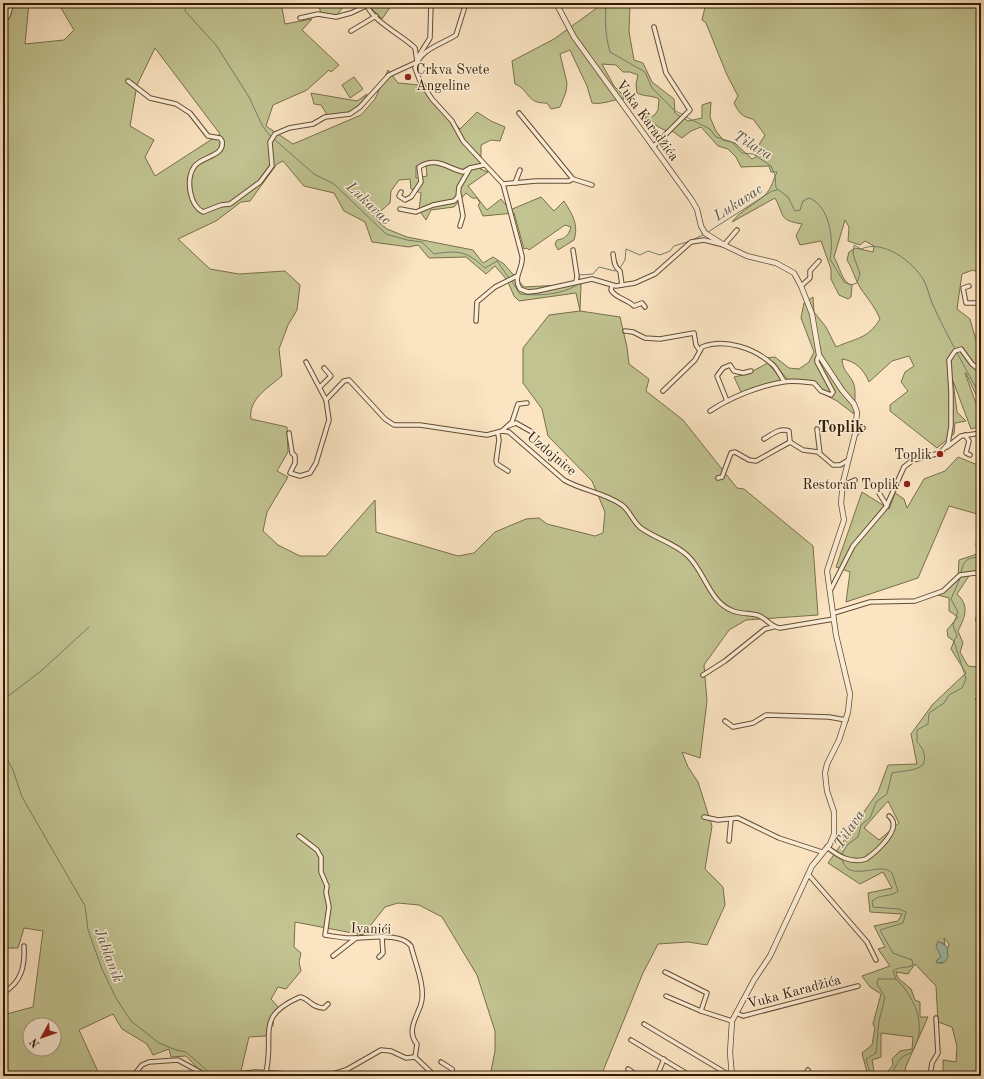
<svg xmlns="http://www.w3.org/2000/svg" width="984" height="1079" viewBox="0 0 984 1079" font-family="'Old Standard TT',serif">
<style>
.green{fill:#c1c391;stroke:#786f4a;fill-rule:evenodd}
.water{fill:#9fbfb0;stroke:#737d6b}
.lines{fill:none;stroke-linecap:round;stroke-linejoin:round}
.stream{stroke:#737d6b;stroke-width:1}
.minor-casing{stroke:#634d33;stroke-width:5.5}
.tertiary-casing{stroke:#634d33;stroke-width:6}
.minor{stroke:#fcedd7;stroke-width:3.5}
.tertiary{stroke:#fcedd7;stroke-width:4.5}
.poi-dot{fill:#8f2418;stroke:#fcedd7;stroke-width:1.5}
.labels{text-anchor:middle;stroke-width:3;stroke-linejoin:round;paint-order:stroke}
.poi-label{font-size:14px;fill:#301b03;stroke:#fcedd7;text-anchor:end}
.street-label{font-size:14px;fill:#301b03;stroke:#fcedd7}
.water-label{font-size:15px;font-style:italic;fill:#575440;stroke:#fcedd7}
.quarter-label{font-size:16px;font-weight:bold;fill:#301b03;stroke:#fcedd7}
</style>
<rect width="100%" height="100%" fill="#fbe4c2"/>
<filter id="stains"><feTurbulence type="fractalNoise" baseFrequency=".005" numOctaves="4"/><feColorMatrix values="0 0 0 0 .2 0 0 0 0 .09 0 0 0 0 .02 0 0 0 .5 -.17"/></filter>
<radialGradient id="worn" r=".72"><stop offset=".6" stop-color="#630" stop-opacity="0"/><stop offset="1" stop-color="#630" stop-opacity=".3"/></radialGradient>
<!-- green -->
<g class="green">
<path d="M11,3H29L25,44L64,40L74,30L58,3H295L282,8L285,24L312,19L302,30L339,65L331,72L329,70L307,90L273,105L266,126L293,144L361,115L375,99L388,70L398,83L420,85L460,129L477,112L491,121L505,127L500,141L491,140L481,145V165L480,169L488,172L468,186L487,210L501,199L510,210L541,197L554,211L564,201C572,214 579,224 574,240L558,250L555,244L557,240C565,239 569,235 571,227L565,225L529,250L527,248L524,249L514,213L483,216L478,205L480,203L477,198H472L466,193L454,207L431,210L426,220L419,210L421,193L411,189L410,179L399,180L391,191L390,203L375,216L379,222L387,229L407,237L473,250L483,263L493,257L504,264L524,287L581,284L580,311L620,317L627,347L629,364L649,379L646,391L683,420L737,488L744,489L813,546L818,615L746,620L729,630L704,665L707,701L700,758L682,752L688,767L698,782L712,826L705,869L723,887L725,905L707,945L688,942L658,944L643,973L601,1076H490L495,1051V1031L477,975L442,917L419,905L398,903L385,907L363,935L295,922L294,947L301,953L299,962L301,971L286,989L278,987L271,999L281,1010L274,1015L273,1026L268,1027L266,1036L249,1037L241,1071L222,1076H205L186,1056L171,1057L169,1049L153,1055L147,1044L122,1029L113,1014L79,1030L100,1076H3V1015L33,1007L43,931L24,928L18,948H4L7,977L3,979V17L5,18ZM155,48L220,134L155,176L145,157L154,140L130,126L137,85ZM283,161L304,186L334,193L344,211L365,222L372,242L409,247L418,245L429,258L466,257L486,274L495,266L507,280L514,296L519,301L576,293L580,311L549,315L523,348V383L542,409L548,436L592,481L605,512L603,533L595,536L547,524L539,518L526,519L495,532L474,553L458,556L376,532L375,500L326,556H300L278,545L263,531L267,512L288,477L277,471L288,452L287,427L251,419C248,399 268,388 282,376L279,349L288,325L297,310L300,285L285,271L239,274L210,269L178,239L216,221L241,202L250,201L277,164ZM426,165L427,176L416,178V166ZM30,1025H54V1049H30Z"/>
<polygon points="318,3 341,3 343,7 337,15 322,17"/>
<polygon points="368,3 393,3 382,19 368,5"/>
<path d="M601,3H630L629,32L634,60L643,63L652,82L674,99L675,113L688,121L702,118V105L711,102L710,117L716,131L723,140L735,143L752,159L756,157L757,148L765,135L753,119C742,117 739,113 734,103L738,96L727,75L706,23L702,20L706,3H981V274L973,270L962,274L957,309L970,319L981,358V406L966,373H965L981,417V426L971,429L953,381L957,412L966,421L955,423L954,434L937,448L890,411V405L908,391L901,382L905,372L914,366L909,356L892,361L869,382C864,370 856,361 842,359C843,372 848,372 853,382C857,391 854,404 854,414L837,401L820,392L814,382L789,381L775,365L766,358L775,357L789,368L799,369L809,362L814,352L801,318L804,303L813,297L814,312L826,327L836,347C856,338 868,339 880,319C875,307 868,299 861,289C855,280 853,269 847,260L849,252L855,248L873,252L874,246L865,241L860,245L848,241L849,227L845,220L834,257C840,267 842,283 852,285L851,297L848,299L839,295L831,279V269L821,241L800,245L796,236L802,224C778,220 785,216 775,198L732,222C741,210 755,204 765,195C772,188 773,180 777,172H771L769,166L741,167L736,157L728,149L718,146L701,127L691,131L682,138L672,131L664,130L645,119L646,115L654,116L658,110L659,99C652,95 645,97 637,93L636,84L638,75L630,72H623L616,65L602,64L614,86L622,94L624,99C613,99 603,105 592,103L587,86L570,50L560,54L567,83L566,92L560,107L551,109L547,103C526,104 530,90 515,84L512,61L554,39L601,5Z"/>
<polygon points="354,77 363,89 350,98 342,85"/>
<path d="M311,93L357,101L367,94C357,111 348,114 328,116L321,105L314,104Z"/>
<polygon points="768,363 782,380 742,394 734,377 747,374"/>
<polygon points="958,457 975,464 981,462 981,515 949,506 918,578 846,602 850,572 836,567 862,492 889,509 895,493 904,499 907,508 924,479 945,471"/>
<path d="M981,534V568L971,573L957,594C970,606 965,617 958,631L963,643L960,652L968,666L978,667L981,662V695L975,699L981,704V1076H943V1060L956,1062L957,1046L952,1027L938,1022L936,986L915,964L908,974L896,972L898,978L911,989L915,1000L920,1002V1017H928L906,1066L904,1076H888V1071L893,1065L892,1059L900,1051L912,1049L913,1037L881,1033V1057L872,1060L875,1076H868L862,1053L872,1045L875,1028L873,1024L881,994L870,987L862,976L890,966L878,949L885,947L874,926L898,921L902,914L870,912L868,893L892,888L883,872L860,884L828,863L878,792L888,765L917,764L911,734L933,704L966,673L951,649L954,641L948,637L947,630L958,617L949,611V598L938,595L958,577L959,560L980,553L976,546L977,535ZM888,801L899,823L879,840L864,828ZM944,938L949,944L943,963H937L936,961L941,957L938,947L942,942L945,945Z"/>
</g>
<!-- water -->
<polygon class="water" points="938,941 947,947 948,957 945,962 937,963 936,961 941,957 936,946"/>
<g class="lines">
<!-- stream -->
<g class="stream">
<polyline points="186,3 185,11 216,45 249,97 262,125 270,136"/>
<path d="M606,3C605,20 605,35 610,52L645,72L652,88L675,111L684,115"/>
<path d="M686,117L710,129L716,137L732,142L742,153L753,154L771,166L775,175L776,188L788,197L795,211L800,210L803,201L809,198C830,206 834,240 830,259L844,282L851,285L857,283L860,274L853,254L854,245L861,249C883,239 912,261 923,279C928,287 929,297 933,305C947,336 965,367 981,397"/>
<path d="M274,139L314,174L334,184L386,234L407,240L422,242L434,254C459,250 466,251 485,268L497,261L509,278"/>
<polyline points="708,232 772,191 777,190"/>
<polyline points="692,240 703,235"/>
<polyline points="620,268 625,260 626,249 640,255 648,251 660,255 670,251 674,246 690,241"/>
<polyline points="579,279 579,275 593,274 599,267 615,271"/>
<path d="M511,280L520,294C539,296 561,295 577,285"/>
<path d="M961,573C963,560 967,558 979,557L981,555"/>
<polyline points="3,700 41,671 89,627"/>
<polyline points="3,751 13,770 22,797 85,906 88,930 102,969 116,998 131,1021 159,1043 176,1050 186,1052 209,1072 223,1074"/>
<path d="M842,854L847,845L858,837L861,825L870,818L876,802L887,794L892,773C900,771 913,771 920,767C929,761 923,747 917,742V730L928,724L929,713L944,703L949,695L962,688L966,679L954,641L957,636L953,625L958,612L951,599L961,576"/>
<path d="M842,858C845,880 870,868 883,869C886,869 890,871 892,873L898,891C890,898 882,893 872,901L873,907L899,909L906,912L903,923L880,930L893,953L912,960L913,965C906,969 898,966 893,971L896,979H878L877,984L885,997L879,1021L876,1053L866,1059L871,1076"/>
<path d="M895,1076L894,1069C896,1066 898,1061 901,1058C904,1055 911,1054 913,1050C928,1026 914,996 896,979"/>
</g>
<defs>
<g id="minor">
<path d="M367,3C367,18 405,37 415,48L417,61"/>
<path d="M466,3L456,35C441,45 421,48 415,68L420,81L432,99L452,121L463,141L503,184L522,256C524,268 512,277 520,289L528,292L537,291L592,279L616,286L635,283L655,274L691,242L704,240L724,245L737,230"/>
<polyline points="300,18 318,14 336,17 351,13 366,6"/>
<polyline points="3,23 8,16 12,3"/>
<polyline points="351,31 376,16"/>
<polyline points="418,57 430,38 431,3"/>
<path d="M128,81L150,98L176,104L190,113L208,136L220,138L222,141C225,157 201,156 194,167C186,179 189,205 203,212L221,205L230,204L260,182L272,166L270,142L275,134L289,128L313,124L325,117L350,114L360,107L389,75L417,62"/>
<polyline points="653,147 690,110 666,73 654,27"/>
<polyline points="573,179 592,185"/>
<polyline points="515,183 520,170"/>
<polyline points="503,184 536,181 569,181 573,179 519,113"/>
<path d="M401,192L399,196L405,200L411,197L421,182L419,167C436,156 447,168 463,172L470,168"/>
<polyline points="459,194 463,216 460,226"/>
<polyline points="400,209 416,212 433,205 454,201 458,197 459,187 470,168 484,165"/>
<polyline points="573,250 577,276 576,282"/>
<path d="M613,254C614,260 614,267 620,271L622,285"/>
<path d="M612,286L611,290C615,298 627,299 634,306L642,303L645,307"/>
<polyline points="801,286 810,278 810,271 819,261"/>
<polyline points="969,286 963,288 966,303 981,303"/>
<polyline points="476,321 477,302 495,287 517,276"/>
<polyline points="625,331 633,332 645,338 660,339 694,333 696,345 700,351"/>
<polyline points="320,387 331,376 324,368"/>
<path d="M663,391L695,360L702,347C725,338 754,348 772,364C777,368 780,376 784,381"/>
<path d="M326,400L344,381L349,380L385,419L394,425H420L487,435L502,431L509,432L564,480C583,491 604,492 622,505C630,511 633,522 641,528C656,539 675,543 688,556C705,572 709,602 733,611C741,614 749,613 757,615C767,618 770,627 780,628L834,619"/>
<polyline points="727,401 717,376 723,368 730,365 734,371 743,373 751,371"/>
<path d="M710,411C731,397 759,386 783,382C792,380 805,382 814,383L821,391L831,395L833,392L817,362V359L819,355"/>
<polyline points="508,426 516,423 532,432"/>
<polyline points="817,429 820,454"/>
<polyline points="503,430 512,422 518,404 527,403"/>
<polyline points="289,433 292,453 295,456 295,463 290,473 300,476 310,473 316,463 329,420 326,400 306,362"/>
<polyline points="498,434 499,440 496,461 497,464 508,471"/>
<polyline points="855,434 863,428"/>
<polyline points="965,435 969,441 966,453 970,455"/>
<path d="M764,439C771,435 780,427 789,431L790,442"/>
<polyline points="947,447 961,436 981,433"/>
<polyline points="718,478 722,477 731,453 735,452 749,460 756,461 790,442 803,450 818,452 833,465 840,465 847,461"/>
<polyline points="842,486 855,480"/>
<polyline points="879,493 887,506"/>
<polyline points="830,591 853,546 886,507 904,467 913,460 940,453 948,444 951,426 951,392 949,360 955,351 961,349 972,364 981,371"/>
<polyline points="834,613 870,602 915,601 943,591 960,575 975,573 981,575"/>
<polyline points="978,620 981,604"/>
<polyline points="703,675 725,661 765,629 773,627"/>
<polyline points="725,721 733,727 753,723 766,715 829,717 846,720"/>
<polyline points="704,817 718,820 738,818 779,838 822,852"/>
<path d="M299,836L317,850L321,857V872L327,886L326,892L329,907L325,935C333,936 341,938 350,938C365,939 400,931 411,946C415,963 426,987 421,1004C417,1017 406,1031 417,1044L415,1057"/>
<polyline points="729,841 731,819"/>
<path d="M827,847C838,856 851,864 866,859C876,852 904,828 889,816"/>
<polyline points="808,874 867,942 876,960"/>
<polyline points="333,956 356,938"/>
<polyline points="379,957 383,953 382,937"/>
<polyline points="665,972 707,993 701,1011"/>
<path d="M3,993C22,982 25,966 24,946"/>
<polyline points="666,996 701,1011 732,1021"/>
<polyline points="736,1013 743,1016 858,986"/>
<polyline points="644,1024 731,1076"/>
<polyline points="631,1040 691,1076"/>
<polyline points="441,1062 452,1069 454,1076"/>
<polyline points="628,1069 638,1076"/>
<path d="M266,1072C275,1034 254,1017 300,997C309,998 311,1008 324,1008L328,1004"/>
<polyline points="133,1076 142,1065 149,1062 178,1060 207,1076"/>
<polyline points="221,1076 255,1072 326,1076 346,1070 381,1050 391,1051 406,1058 415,1057 435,1076"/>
<polyline points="657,1076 664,1059"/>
<polyline points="804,1076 808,1070"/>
<polyline points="930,1076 932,1063 938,1053 936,1018"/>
</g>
<polyline id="tertiary" points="556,3 574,37 691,199 697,209 701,226 705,233 724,245 747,256 776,263 794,273 801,286 812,314 819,355 842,390 854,404 857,412 855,434 843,482 841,503 844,520 827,571 836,635 850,694 848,712 839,740 827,764 825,773 827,791 834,812 834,834 830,844 812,866 770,956 754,980 732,1021 730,1053 732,1076"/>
</defs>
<!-- minor casing -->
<use href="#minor" class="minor-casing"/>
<!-- tertiary casing -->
<use href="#tertiary" class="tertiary-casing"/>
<!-- minor -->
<use href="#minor" class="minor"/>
<!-- tertiary -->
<use href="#tertiary" class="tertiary"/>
</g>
<!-- markers -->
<g class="poi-dot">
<circle cx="408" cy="77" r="4"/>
<circle cx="940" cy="454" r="4"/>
<circle cx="907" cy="484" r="4"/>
</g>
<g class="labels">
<!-- poi labels -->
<g class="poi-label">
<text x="416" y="74" text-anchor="start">Crkva Svete<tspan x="416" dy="16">Angeline</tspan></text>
<text x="932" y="459">Toplik</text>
<text x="899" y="489">Restoran Toplik</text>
</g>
<!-- street labels -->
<g class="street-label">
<text transform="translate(648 120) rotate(54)" y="5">Vuka Karadžića</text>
<text transform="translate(552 453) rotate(40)" y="5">Uzdojnice</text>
<text transform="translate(371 928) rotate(2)" y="5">Ivanići</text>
<text transform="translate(794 991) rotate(-15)" y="5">Vuka Karadžića</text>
</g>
<!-- water labels -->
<g class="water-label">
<text transform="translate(753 145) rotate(31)" y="5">Tilava</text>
<text transform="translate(738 202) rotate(-33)" y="5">Lukavac</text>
<text transform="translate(369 203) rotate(43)" y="5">Lukavac</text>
<text transform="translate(849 829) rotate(-56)" y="5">Tilava</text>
<text transform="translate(109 955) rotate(69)" y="5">Jablanik</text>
</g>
<!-- quarter labels -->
<g class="quarter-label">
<text x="841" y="432">Toplik</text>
</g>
</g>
<!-- margin -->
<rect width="984" height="1079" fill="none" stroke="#fbe4c2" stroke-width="16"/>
<rect x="4" y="4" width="976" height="1071" fill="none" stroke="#301b03" stroke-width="2"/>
<rect x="8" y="8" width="968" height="1063" fill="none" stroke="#301b03"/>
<!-- north arrow -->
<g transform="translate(42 1037) rotate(230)"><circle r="19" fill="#fcedd7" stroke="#aa9982"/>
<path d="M0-3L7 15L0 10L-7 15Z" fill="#8f2418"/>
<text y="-6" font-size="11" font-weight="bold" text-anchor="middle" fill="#301b03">N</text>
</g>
<rect width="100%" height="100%" filter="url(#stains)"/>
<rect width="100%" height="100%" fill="url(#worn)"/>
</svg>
